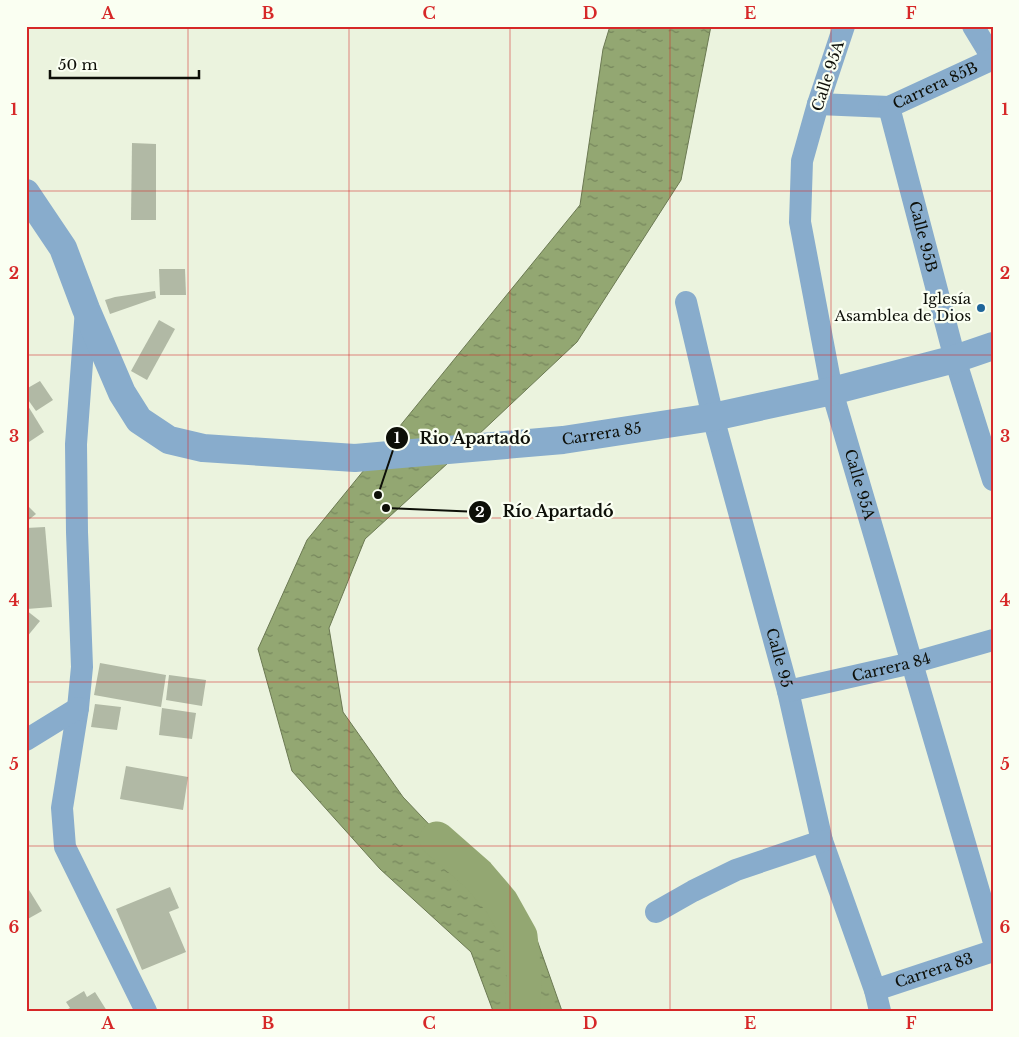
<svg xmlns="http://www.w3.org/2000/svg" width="1019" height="1037" viewBox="0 0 1019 1037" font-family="'Libre Baskerville',serif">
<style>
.water{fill:url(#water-ripples);stroke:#6b7952}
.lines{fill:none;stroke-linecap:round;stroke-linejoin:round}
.river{stroke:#93a772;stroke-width:35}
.building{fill:#b1b9a5}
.minor{stroke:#88accc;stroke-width:22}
.tertiary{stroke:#88accc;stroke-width:28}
.grid{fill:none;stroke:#d62828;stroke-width:1;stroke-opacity:0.55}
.poi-dot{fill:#1f659a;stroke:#fafff2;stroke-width:2}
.labels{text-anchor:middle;stroke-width:4.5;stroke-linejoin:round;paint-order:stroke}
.street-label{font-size:15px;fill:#0d0f08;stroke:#fafff2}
.poi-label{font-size:15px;fill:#0d0f08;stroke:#fafff2;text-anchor:end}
.leader{fill:none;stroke:#0d0f08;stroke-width:2}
.callout-dot{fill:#0d0f08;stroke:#fafff2;stroke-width:2}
.mark-label{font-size:15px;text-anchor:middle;font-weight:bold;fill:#fff}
.callout-label{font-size:16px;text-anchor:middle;font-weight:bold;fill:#0d0f08;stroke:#fafff2;stroke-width:4.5;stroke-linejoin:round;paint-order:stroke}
.neatline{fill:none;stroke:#d62828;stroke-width:2}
.grid-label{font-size:16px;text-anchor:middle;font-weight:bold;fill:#d62828}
</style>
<defs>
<pattern id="water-ripples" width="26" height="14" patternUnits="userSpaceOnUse" patternTransform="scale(1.25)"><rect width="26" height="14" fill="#93a772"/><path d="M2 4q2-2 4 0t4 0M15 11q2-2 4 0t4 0" fill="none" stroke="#76865c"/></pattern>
</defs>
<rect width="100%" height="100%" fill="#ebf3de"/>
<!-- water -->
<polygon class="water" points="610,26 711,26 681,180 577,342 460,452 365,539 329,628 343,712 403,797 536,937 562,1011 493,1011 471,952 380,869 292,771 258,649 307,540 580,205 603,49"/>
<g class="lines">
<!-- river -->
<polyline class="river" points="437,839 478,875 501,902 520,936 524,975 523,1011"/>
</g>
<!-- building -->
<g class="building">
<polygon points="132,143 156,144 156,220 131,220"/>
<polygon points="159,269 185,269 186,295 160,295"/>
<polygon points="155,291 156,298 110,314 105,300 115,297"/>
<polygon points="159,320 175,329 147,380 131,371"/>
<polygon points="40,381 53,400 36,411 26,397 26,389"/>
<polygon points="28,406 44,432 26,444 26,407"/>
<polygon points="26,504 36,514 26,522"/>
<polygon points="45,527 52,607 27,609 26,528"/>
<polygon points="26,610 40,621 26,638"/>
<polygon points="100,663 166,675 161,707 94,695"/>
<polygon points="169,675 206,680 202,706 166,700"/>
<polygon points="95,704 121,707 117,730 91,727"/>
<polygon points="162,708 196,713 192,739 159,735"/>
<polygon points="126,766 188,777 183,810 120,799"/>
<polygon points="26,885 42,911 26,920"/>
<polygon points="170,887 179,908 169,912 186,952 142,970 116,909"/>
<polygon points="84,991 87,997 95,992 107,1011 64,1011 70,1008 66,1002"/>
</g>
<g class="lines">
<!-- minor -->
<g class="minor">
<path id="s1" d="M844,26L818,104L802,161L800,222L832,391L993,939"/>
<polyline points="973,26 993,59"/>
<path id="s2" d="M818,104L889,107L993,59"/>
<path id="s3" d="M889,107L955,359L993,480"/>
<path id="s4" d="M686,302L713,417L788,691L822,841L875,990L880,1011"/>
<polyline points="86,309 76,444 77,532 82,667 78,708 62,808 65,847 146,1011"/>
<path id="s5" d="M788,691L912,663L993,640"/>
<polyline points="26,740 78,708"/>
<polyline points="656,912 693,891 736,870 822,841"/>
<path id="s6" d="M875,990L993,951"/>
</g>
<!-- tertiary -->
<path class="tertiary" id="s7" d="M26,193L63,248L86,309L122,393L139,420L169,440L203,448L355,458L563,440L713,417L832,391L955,359L993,346"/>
</g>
<!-- grid -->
<path class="grid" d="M188,26V1011M349,26V1011M510,26V1011M670,26V1011M831,26V1011M26,191H993M26,355H993M26,518H993M26,682H993M26,846H993"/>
<!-- markers -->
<circle class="poi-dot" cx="981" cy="308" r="5"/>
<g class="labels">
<!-- street labels -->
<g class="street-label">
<text transform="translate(828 76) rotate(-72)" y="5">Calle 95A</text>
<text dy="5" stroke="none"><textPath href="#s2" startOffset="122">Carrera 85B</textPath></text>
<text dy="5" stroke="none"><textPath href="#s3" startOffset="134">Calle 95B</textPath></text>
<text dy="5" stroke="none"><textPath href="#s7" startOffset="726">Carrera 85</textPath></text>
<text dy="5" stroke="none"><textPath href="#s1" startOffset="472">Calle 95A</textPath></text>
<text dy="5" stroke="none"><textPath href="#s4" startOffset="368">Calle 95</textPath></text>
<text dy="5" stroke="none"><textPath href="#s5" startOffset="106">Carrera 84</textPath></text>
<text dy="5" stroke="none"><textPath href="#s6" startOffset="62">Carrera 83</textPath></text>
</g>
<!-- poi labels -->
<g class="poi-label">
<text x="971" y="304">Iglesía<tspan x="971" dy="17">Asamblea de Dios</tspan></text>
</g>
</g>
<!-- callouts -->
<path class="leader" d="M378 495L397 438M386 508L480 512"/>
<g class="callout-dot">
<circle cx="378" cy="495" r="5"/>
<circle cx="386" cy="508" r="5"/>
<circle cx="397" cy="438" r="12"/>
<circle cx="480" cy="512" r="12"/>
</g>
<g class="mark-label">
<text x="397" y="443">1</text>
<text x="480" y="517">2</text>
</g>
<g class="callout-label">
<text x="475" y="444">Rio Apartadó</text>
<text x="558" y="517">Río Apartadó</text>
</g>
<!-- border -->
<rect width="1019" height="1037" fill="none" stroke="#fafff2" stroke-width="55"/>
<!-- scale -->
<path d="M50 70v8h149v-8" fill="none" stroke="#0d0f08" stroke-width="2.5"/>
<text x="58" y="70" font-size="15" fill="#0d0f08" stroke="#fafff2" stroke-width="4" paint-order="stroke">50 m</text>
<rect x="28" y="28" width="964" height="982" class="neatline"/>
<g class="grid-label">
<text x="108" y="19">A</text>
<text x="268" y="19">B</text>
<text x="429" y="19">C</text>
<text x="590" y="19">D</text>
<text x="750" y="19">E</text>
<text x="911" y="19">F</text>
<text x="14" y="115">1</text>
<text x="1005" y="115">1</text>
<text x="14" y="279">2</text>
<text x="1005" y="279">2</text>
<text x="14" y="442">3</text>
<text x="1005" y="442">3</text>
<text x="14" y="606">4</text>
<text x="1005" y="606">4</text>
<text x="14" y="770">5</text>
<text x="1005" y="770">5</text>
<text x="14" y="933">6</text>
<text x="1005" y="933">6</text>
<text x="108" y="1029">A</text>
<text x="268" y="1029">B</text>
<text x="429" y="1029">C</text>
<text x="590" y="1029">D</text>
<text x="750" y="1029">E</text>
<text x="911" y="1029">F</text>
</g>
</svg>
